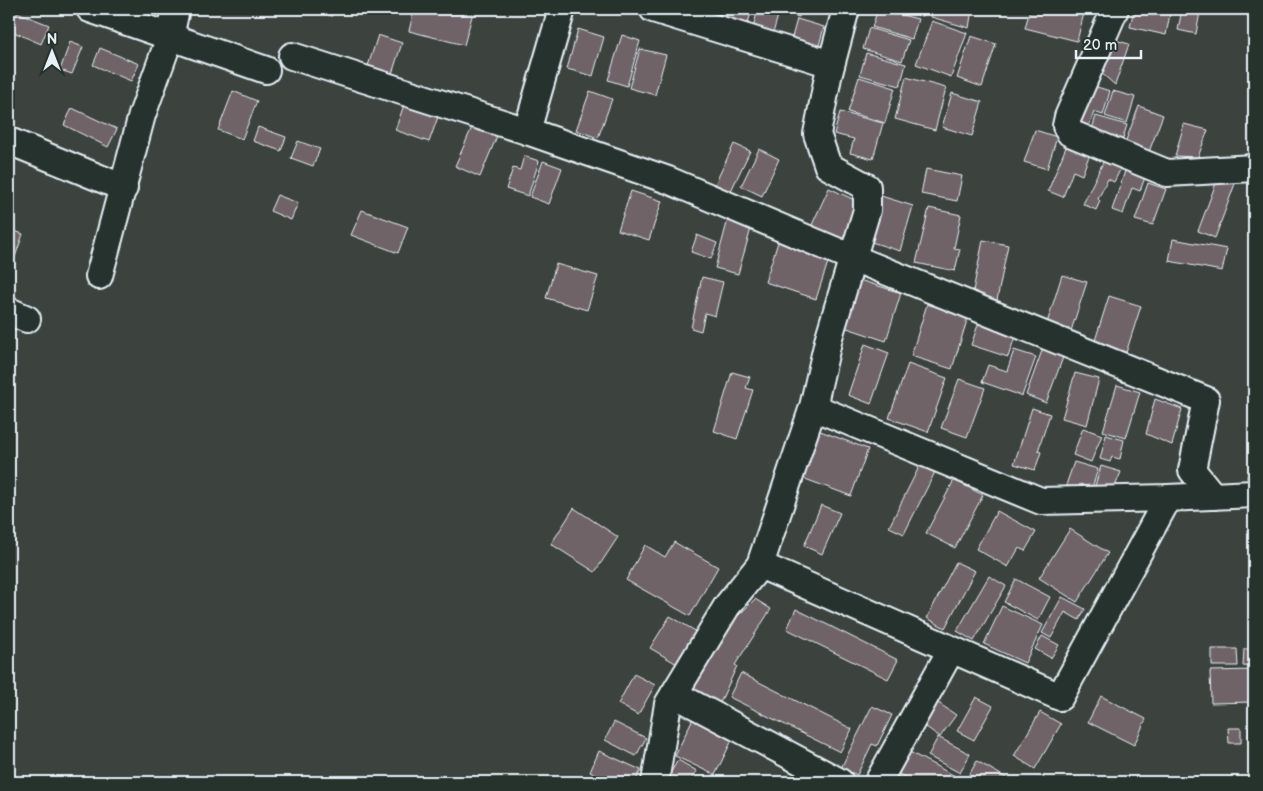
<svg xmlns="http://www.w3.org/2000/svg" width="1263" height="791" viewBox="0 0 1263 791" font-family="'Balsamiq Sans',sans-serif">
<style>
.building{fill:#706467;stroke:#e8f1f8}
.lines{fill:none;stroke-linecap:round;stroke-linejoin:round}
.street-casing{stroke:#e8f1f8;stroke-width:30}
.street{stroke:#26332d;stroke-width:26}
</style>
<rect width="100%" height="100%" fill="#3c423e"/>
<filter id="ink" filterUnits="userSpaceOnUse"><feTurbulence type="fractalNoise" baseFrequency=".02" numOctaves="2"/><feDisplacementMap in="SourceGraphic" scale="10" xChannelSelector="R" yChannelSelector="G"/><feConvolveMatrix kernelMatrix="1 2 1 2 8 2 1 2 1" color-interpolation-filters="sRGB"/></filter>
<g filter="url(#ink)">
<!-- building -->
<g class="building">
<polygon points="9,9 49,25 41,44 9,30"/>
<polygon points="312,9 334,9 332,16 312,10"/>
<polygon points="414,9 474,9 464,45 409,31"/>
<polygon points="726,9 752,9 748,23 724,16"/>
<polygon points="758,9 780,9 773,33 753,28"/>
<polygon points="783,9 801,9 799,17 782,13"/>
<polygon points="878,9 918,19 912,39 872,27"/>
<polygon points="896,9 924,9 922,16"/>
<polygon points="934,9 972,9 969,28 931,17"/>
<polygon points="1030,9 1085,9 1077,41 1025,28"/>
<polygon points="1134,9 1144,9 1170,14 1166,35 1130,27"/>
<polygon points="1182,9 1200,12 1196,34 1178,30"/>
<polygon points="797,19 824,27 818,49 791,41"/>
<polygon points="932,21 967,33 951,77 916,64"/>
<polygon points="869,28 909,40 902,61 863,49"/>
<polygon points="578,29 604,37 593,76 567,69"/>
<polygon points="378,35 402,43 391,77 367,69"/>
<polygon points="622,35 640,41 627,86 608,80"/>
<polygon points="971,36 996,44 982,87 957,78"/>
<polygon points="1108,38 1129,44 1115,85 1099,71"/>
<polygon points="70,42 83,47 72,74 60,70"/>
<polygon points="100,48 139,64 131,81 93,65"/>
<polygon points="640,49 666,55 655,95 629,88"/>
<polygon points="866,53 906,64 900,86 860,75"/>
<polygon points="859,77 895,88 885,123 848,112"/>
<polygon points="906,77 946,88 935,130 895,119"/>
<polygon points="1087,84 1110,91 1103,115 1094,112 1086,135 1072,131"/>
<polygon points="233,91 257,101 242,139 218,130"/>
<polygon points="590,91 612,99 598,138 576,130"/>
<polygon points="1113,91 1135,97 1127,123 1105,116"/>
<polygon points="952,93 982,102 972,136 942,127"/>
<polygon points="9,104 15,107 9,124"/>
<polygon points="404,105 438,117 429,142 395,130"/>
<polygon points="1139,106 1163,115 1147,157 1123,148"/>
<polygon points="72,108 117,129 108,147 64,125"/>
<polygon points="840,112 883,123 873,159 850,153 854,139 834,134"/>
<polygon points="1096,116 1127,125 1120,148 1089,139"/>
<polygon points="1184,124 1208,130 1198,157 1175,156"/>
<polygon points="473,125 497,136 480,177 455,166"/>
<polygon points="258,127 286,137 281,151 253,141"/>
<polygon points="1035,130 1057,137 1047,169 1024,162"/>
<polygon points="298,141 320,149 313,166 291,158"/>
<polygon points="734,144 750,151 729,195 719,191 721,187 715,184"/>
<polygon points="1066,147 1089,156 1082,175 1073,171 1063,197 1048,191"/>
<polygon points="759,149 779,159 762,196 741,186"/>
<polygon points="524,156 539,161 528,196 506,189 513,168 520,170"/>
<polygon points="1106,156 1123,164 1114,182 1108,179 1098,199 1100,201 1096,210 1083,204"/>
<polygon points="543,161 562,168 549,204 530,197"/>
<polygon points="1127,165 1147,172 1140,191 1132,188 1123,214 1112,210"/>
<polygon points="926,169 962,176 957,201 921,194"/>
<polygon points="1219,175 1236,181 1215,238 1198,231"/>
<polygon points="1148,183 1166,189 1153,225 1135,220"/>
<polygon points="829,188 861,203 843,244 810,229"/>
<polygon points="631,191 662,201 649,240 618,230"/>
<polygon points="277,195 298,203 291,220 270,211"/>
<polygon points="878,195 913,206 900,251 865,240"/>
<polygon points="929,208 961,215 954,248 960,249 955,271 916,263"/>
<polygon points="362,210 408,227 398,253 351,235"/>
<polygon points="728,219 752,225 738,274 715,268"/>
<polygon points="12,230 23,234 15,257 9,255 9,238"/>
<polygon points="697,235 717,243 711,259 691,252"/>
<polygon points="780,236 831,253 816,299 765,282"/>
<polygon points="1173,239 1227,249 1222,271 1169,261"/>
<polygon points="983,240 1008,245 997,300 972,296"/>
<polygon points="556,264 598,276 587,310 546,298"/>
<polygon points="1062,275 1087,282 1070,334 1046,326"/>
<polygon points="702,277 723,282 715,316 705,313 701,331 691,328"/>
<polygon points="856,279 901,293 886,341 841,326"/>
<polygon points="1109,296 1141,306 1124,359 1092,350"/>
<polygon points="927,304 968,317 952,369 911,356"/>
<polygon points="979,322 1016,334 1008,357 971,345"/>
<polygon points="865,344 889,353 871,404 848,395"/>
<polygon points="1044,345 1065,352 1046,403 1026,395"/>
<polygon points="1014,350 1036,357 1022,396 982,382 988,365 1007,371"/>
<polygon points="908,364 947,378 928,432 889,418"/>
<polygon points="732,372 750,377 746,388 753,390 737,439 714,431"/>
<polygon points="1075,373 1099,379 1087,425 1062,418"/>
<polygon points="959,379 985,388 967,437 941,428"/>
<polygon points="1117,385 1140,392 1126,438 1103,431"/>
<polygon points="1155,399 1182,409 1172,445 1146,434"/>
<polygon points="1032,408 1050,414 1038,451 1041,452 1035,470 1014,464"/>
<polygon points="1083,428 1102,435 1091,462 1073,455"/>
<polygon points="815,429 868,449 851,496 797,476"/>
<polygon points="1106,435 1124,440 1120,459 1112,457 1110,462 1100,459"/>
<polygon points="1254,451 1254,480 1247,478"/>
<polygon points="1074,462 1098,469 1092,488 1080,484 1078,489 1066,485"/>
<polygon points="920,465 935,472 904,534 889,527"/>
<polygon points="1101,466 1121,472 1114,489 1094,489"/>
<polygon points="954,480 983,495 955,548 926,533"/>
<polygon points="821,505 840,513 822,554 804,546"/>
<polygon points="574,508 618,537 595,572 551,544"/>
<polygon points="997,511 1036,532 1025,551 1019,548 1008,567 976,549"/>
<polygon points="1070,529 1108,553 1077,602 1039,578"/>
<polygon points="674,542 718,567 690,616 626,580 645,545 665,557"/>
<polygon points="956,562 975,571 945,628 927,618"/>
<polygon points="989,576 1006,586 974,641 957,631"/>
<polygon points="1016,579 1050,597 1038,620 1004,602"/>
<polygon points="1062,597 1085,609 1079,620 1065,612 1051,638 1042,633"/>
<polygon points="755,599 771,609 735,665 737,666 718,707 689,693 713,641"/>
<polygon points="1002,606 1043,625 1025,663 984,644"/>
<polygon points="796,609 898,660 888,679 787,629"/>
<polygon points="670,616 697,632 677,664 650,648"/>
<polygon points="1042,636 1059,645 1051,658 1035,649"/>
<polygon points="1212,649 1237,649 1238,666 1212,666"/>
<polygon points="1244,649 1254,649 1254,667 1243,666"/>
<polygon points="1254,670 1254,702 1211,703 1210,671"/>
<polygon points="741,673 852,729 840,752 729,697"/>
<polygon points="634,674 655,685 638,715 618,704"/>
<polygon points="1101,696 1146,719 1134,745 1088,722"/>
<polygon points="976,697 993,706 974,740 957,731"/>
<polygon points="937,702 956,715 940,737 922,724"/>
<polygon points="872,706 892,715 877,746 872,744 857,775 841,768"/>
<polygon points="1040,712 1061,724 1035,769 1014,756"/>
<polygon points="693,718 733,738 715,775 675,756"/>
<polygon points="614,722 646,738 636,756 605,740"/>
<rect x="1249" y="727" width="5" height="16"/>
<polygon points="1228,728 1241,728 1241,743 1229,743"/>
<polygon points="938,737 970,754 960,773 928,756"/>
<polygon points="902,748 955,776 952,782 914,782 891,770"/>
<polygon points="599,751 641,770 635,782 614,782 590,772"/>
<polygon points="678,760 697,771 690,782 665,782"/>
<polygon points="977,761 1008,779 1006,782 965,782"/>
<polygon points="593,776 605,782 589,782"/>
</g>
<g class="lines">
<defs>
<g id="street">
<polyline points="90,9 266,70"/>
<polyline points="653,9 831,64"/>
<polyline points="1115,9 1068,117 1066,126 1070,133 1167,173 1254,168"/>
<polyline points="292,56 527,131 668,180 853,258 1206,400 1192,470 1213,496"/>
<polyline points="527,131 562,9"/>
<polyline points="9,141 124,188"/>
<polyline points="99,276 142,115 170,37 176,9"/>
<polyline points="9,311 27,319"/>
<polyline points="813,407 1041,501 1168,498 1254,494"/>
<polyline points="760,565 1060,697 1168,498"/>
<polyline points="674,694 840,782"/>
<polyline points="655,782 668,704 727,606 760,565 813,407 829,337 867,210 867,187 828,166 817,134 828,77 846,9"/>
<polyline points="878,782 951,650"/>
</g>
</defs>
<!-- street casing -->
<use href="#street" class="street-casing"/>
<!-- street -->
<use href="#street" class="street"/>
</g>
</g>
<!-- margin -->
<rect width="1263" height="791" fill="none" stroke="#26332d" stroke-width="30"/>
<rect x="15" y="15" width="1233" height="761" fill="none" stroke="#e8f1f8" stroke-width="2" filter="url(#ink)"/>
<!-- north arrow -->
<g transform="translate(52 52)" stroke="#26332d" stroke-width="4" paint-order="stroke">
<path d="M0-4L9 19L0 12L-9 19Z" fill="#e8f1f8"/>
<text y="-8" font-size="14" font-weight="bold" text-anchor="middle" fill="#e8f1f8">N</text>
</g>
<!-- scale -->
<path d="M1076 50v8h65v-8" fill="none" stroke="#e8f1f8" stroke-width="2.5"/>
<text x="1083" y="50" font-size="15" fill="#e8f1f8" stroke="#26332d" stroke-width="4" paint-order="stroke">20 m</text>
</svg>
